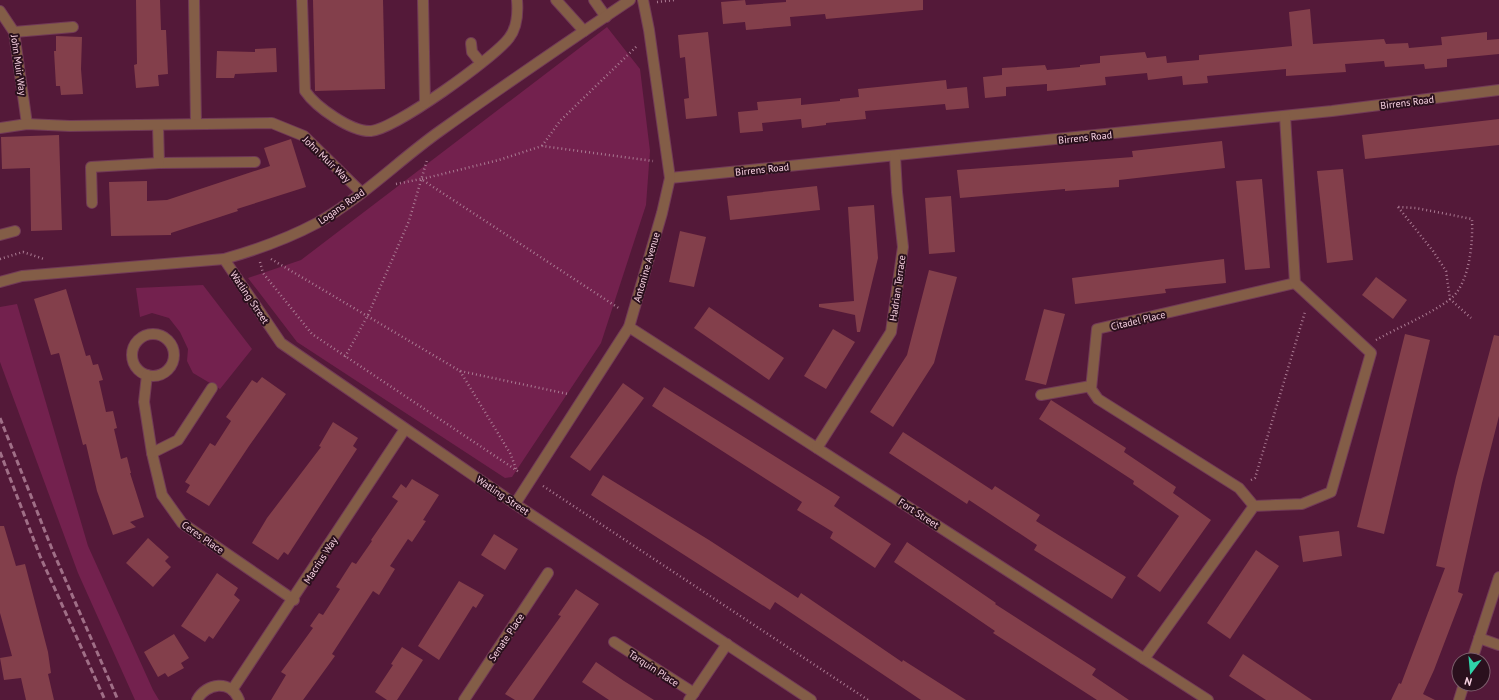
<svg xmlns="http://www.w3.org/2000/svg" width="1499" height="700" viewBox="0 0 1499 700" font-family="'PT Sans',sans-serif">
<style>
.green{fill:#73214e}
.building{fill:#833f4b}
.lines{fill:none;stroke-linecap:round;stroke-linejoin:round}
.minor-casing{stroke:#723a57;stroke-width:12}
.path{stroke:#aa7a92;stroke-width:2.5;stroke-dasharray:1 3;stroke-linecap:butt}
.minor{stroke:#835d47;stroke-width:10}
.rail{stroke:#a06f87;stroke-width:3;stroke-dasharray:6 3;stroke-linecap:butt}
.labels{text-anchor:middle;stroke-width:4;stroke-linejoin:round;paint-order:stroke}
.street-label{font-size:10px;fill:#f8d2e2;stroke:#2a101d}
</style>
<rect width="100%" height="100%" fill="#541939"/>
<!-- green -->
<g class="green">
<polygon points="607,27 640,69 650,151 646,205 601,343 512,477 505,478 297,342 248,278 301,260"/>
<polygon points="203,285 252,349 220,389 193,373 187,361 188,349 180,332 169,318 152,313 140,317 136,288"/>
<polygon points="17,304 88,546 153,690 159,700 135,700 78,573 0,362 0,307"/>
</g>
<!-- building -->
<g class="building">
<polygon points="136,0 160,0 161,30 166,30 168,74 158,75 159,86 136,88 134,65 137,64"/>
<polygon points="313,0 383,0 385,89 315,91"/>
<polygon points="745,0 746,5 786,2 786,0 923,0 923,10 826,19 825,14 790,17 791,26 746,30 745,22 723,24 721,2"/>
<polygon points="1310,9 1313,44 1384,39 1386,44 1408,43 1409,48 1442,45 1441,37 1487,32 1487,40 1499,39 1499,54 1447,59 1447,67 1425,69 1424,64 1385,67 1384,61 1345,64 1346,72 1286,76 1286,69 1207,76 1208,83 1183,85 1182,76 1148,80 1147,73 1105,77 1106,85 1047,91 1047,84 1006,87 1006,96 985,98 983,77 1002,75 1002,68 1045,65 1047,70 1080,67 1080,65 1100,63 1100,56 1145,52 1147,58 1166,56 1167,63 1199,60 1199,55 1292,46 1289,12"/>
<polygon points="708,32 717,116 686,119 684,99 689,98 685,57 680,58 678,35"/>
<polygon points="56,36 82,37 81,69 83,94 61,95 60,86 56,86 54,51 56,51"/>
<polygon points="276,48 277,72 235,74 234,78 216,78 217,51 255,52 255,49"/>
<polygon points="946,80 947,89 967,87 969,108 946,110 945,104 865,111 866,119 826,123 826,125 802,128 801,119 762,123 763,131 740,133 738,112 758,110 757,102 801,98 801,105 840,101 840,99 859,97 858,89"/>
<polygon points="1499,119 1499,145 1365,159 1362,135"/>
<polygon points="59,135 62,230 31,231 30,168 2,169 1,137"/>
<polygon points="291,139 306,187 237,209 238,211 171,233 171,235 111,236 109,182 147,181 147,201 167,200 270,166 264,148"/>
<polygon points="1222,141 1225,168 1119,180 1119,187 1065,191 1065,189 960,198 957,170 1133,157 1132,151"/>
<polygon points="1343,169 1353,260 1327,263 1317,171"/>
<polygon points="1262,179 1270,268 1245,270 1236,181"/>
<polygon points="817,186 820,210 730,220 727,196"/>
<polygon points="951,196 955,252 929,254 925,198"/>
<polygon points="874,205 878,258 860,332 857,332 855,315 819,307 819,304 854,301 848,207"/>
<polygon points="680,231 706,237 694,287 669,282"/>
<polygon points="1224,259 1226,283 1165,289 1166,293 1075,304 1072,278"/>
<polygon points="929,270 957,277 934,363 893,427 870,412 907,355"/>
<polygon points="1376,277 1407,300 1393,319 1362,295"/>
<polygon points="66,289 86,356 90,355 93,365 98,364 103,380 99,381 106,412 113,411 117,428 114,429 121,459 127,457 131,473 130,473 144,517 130,522 136,527 113,535 97,491 86,444 83,445 59,353 51,355 34,299"/>
<polygon points="709,307 784,358 769,380 694,328"/>
<polygon points="1044,309 1065,314 1046,385 1025,380"/>
<polygon points="833,329 855,342 826,389 804,376"/>
<polygon points="1405,334 1430,340 1384,534 1357,527"/>
<polygon points="1494,335 1499,336 1499,416 1482,483 1458,592 1463,594 1434,670 1423,694 1435,700 1391,700 1399,683 1401,684 1445,568 1436,566 1456,477"/>
<polygon points="262,377 286,394 249,446 209,506 186,492 190,485 185,482 210,443 215,446 231,421 226,417 252,380 257,383"/>
<polygon points="623,383 644,398 590,471 570,457"/>
<polygon points="664,387 840,497 834,506 891,544 875,568 830,538 833,532 797,510 802,502 652,406"/>
<polygon points="1051,400 1126,448 1124,452 1176,487 1173,493 1211,520 1160,592 1137,576 1179,516 1133,484 1134,481 1039,419"/>
<polygon points="333,422 358,438 353,446 357,449 288,555 284,552 278,560 252,543 267,518 321,447 319,446"/>
<polygon points="903,432 992,490 995,486 1040,515 1036,521 1126,577 1112,599 1034,550 1037,545 969,500 967,504 889,453"/>
<polygon points="603,475 709,540 798,598 801,593 902,662 903,660 966,700 921,700 775,602 770,610 591,495"/>
<polygon points="412,479 439,495 423,520 426,521 412,542 408,539 390,566 395,569 379,595 373,591 332,654 335,656 303,700 271,700 286,675 281,672 313,628 310,626 319,613 323,615 340,589 336,587 352,562 356,564 372,541 371,540 398,501 392,497 401,484 406,488"/>
<polygon points="0,526 4,526 16,566 25,564 48,652 51,673 48,674 54,700 26,700 21,678 4,680 0,658 12,656 0,613"/>
<polygon points="1339,531 1342,556 1303,562 1299,536"/>
<polygon points="494,534 518,549 505,570 481,555"/>
<polygon points="148,538 169,557 165,561 171,567 153,587 126,563"/>
<polygon points="907,542 996,603 995,604 1096,669 1092,675 1129,700 1097,700 993,633 995,631 894,562"/>
<polygon points="1256,550 1279,566 1230,639 1207,623"/>
<polygon points="217,573 238,588 234,595 240,600 213,639 209,636 205,642 181,626"/>
<polygon points="459,581 484,595 476,608 473,606 439,660 418,646"/>
<polygon points="576,589 599,604 533,700 515,700 505,694 561,616 558,615"/>
<polygon points="174,634 189,658 181,663 184,668 168,677 165,673 158,677 144,652"/>
<polygon points="402,647 423,660 397,700 387,700 375,692 393,665 391,664"/>
<polygon points="1243,654 1312,700 1266,700 1229,676"/>
<polygon points="596,662 624,681 654,700 609,700 582,682"/>
</g>
<g class="lines">
<defs>
<g id="minor">
<polyline points="194,0 196,124"/>
<path d="M302,0L305,91C316,107 351,132 371,131C395,129 494,58 509,38C517,28 518,12 517,0"/>
<polyline points="423,0 425,103"/>
<polyline points="556,0 584,31"/>
<polyline points="594,0 606,17"/>
<polyline points="0,11 14,32 27,124"/>
<polyline points="14,32 73,27"/>
<polyline points="471,43 472,52 481,63"/>
<polyline points="158,125 159,163 255,162"/>
<polyline points="0,128 27,124 70,126 272,123 304,136 361,192"/>
<polyline points="670,178 1332,111 1499,90"/>
<polyline points="92,203 91,167 159,163"/>
<polyline points="0,235 15,231"/>
<polyline points="224,259 281,343 515,504 811,700"/>
<path d="M0,282L22,276L224,259C256,250 287,239 317,223C362,198 399,160 440,131C503,86 566,43 630,0"/>
<polyline points="629,327 1208,700"/>
<circle cx="153" cy="355" r="21"/>
<polyline points="147,375 144,402 152,453 162,495 182,523 294,600"/>
<polyline points="1041,395 1091,386"/>
<polyline points="817,448 891,332 903,247 897,192 895,156"/>
<polyline points="152,453 178,440 212,388"/>
<polyline points="515,504 629,327 662,213 670,178 649,30 643,0"/>
<polyline points="1254,506 1239,488 1098,399 1091,389 1097,329 1295,283"/>
<polyline points="1479,638 1499,645"/>
<polyline points="614,642 694,693"/>
<polyline points="1144,659 1254,506 1302,504 1331,492 1371,353 1295,283 1285,116"/>
<polyline points="1472,660 1499,577"/>
<polyline points="232,690 405,429"/>
<path d="M197,700C206,683 231,679 239,700"/>
<polyline points="464,700 548,573"/>
<polyline points="689,700 727,644"/>
<polyline points="1459,700 1464,684"/>
</g>
</defs>
<!-- minor casing -->
<use href="#minor" class="minor-casing"/>
<!-- path -->
<g class="path">
<polyline points="657,2 675,0"/>
<polyline points="542,146 560,121 637,46"/>
<polyline points="422,179 499,160 542,146 653,161"/>
<polyline points="396,184 421,179 620,309"/>
<polyline points="1398,207 1433,251 1446,271 1450,299 1471,318"/>
<polyline points="0,259 23,252 44,259"/>
<polyline points="271,259 460,371 568,394"/>
<polyline points="260,262 263,273 312,334 519,472"/>
<path d="M1376,340C1399,327 1429,315 1449,300C1470,285 1473,242 1472,219L1416,208L1398,207"/>
<polyline points="345,357 368,315 409,221 427,160"/>
<polyline points="460,371 510,453 517,471"/>
<polyline points="1251,480 1255,478 1305,312"/>
<polyline points="543,486 868,700"/>
</g>
<!-- minor -->
<use href="#minor" class="minor"/>
<!-- rail -->
<g class="rail">
<polyline points="0,418 52,549 118,700"/>
<polyline points="0,452 40,556 105,700"/>
</g>
</g>
<g class="labels">
<!-- street labels -->
<g class="street-label">
<text transform="translate(19 65) rotate(82)" y="4">John Muir Way</text>
<text transform="translate(1407 102) rotate(-7)" y="4">Birrens Road</text>
<text transform="translate(1085 137) rotate(-6)" y="4">Birrens Road</text>
<text transform="translate(327 159) rotate(44)" y="4">John Muir Way</text>
<text transform="translate(762 169) rotate(-6)" y="4">Birrens Road</text>
<text transform="translate(341 206) rotate(-35)" y="4">Logans Road</text>
<text transform="translate(646 267) rotate(-74)" y="4">Antonine Avenue</text>
<text transform="translate(897 288) rotate(-82)" y="4">Hadrian Terrace</text>
<text transform="translate(250 297) rotate(56)" y="4">Watling Street</text>
<text transform="translate(1138 320) rotate(-13)" y="4">Citadel Place</text>
<text transform="translate(503 495) rotate(34)" y="4">Watling Street</text>
<text transform="translate(919 513) rotate(33)" y="4">Fort Street</text>
<text transform="translate(203 537) rotate(35)" y="4">Ceres Place</text>
<text transform="translate(320 560) rotate(-57)" y="4">Macrius Way</text>
<text transform="translate(506 637) rotate(-56)" y="4">Senate Place</text>
<text transform="translate(654 668) rotate(33)" y="4">Tarquin Place</text>
</g>
</g>
<!-- north arrow -->
<g transform="translate(1471 672) rotate(196)"><circle r="19" fill="#2a101d" stroke="#7c5e6c"/>
<path d="M0-3L7 15L0 10L-7 15Z" fill="#2fd4aa"/>
<text y="-6" font-size="11" font-weight="bold" text-anchor="middle" fill="#f8d2e2">N</text>
</g>
</svg>
